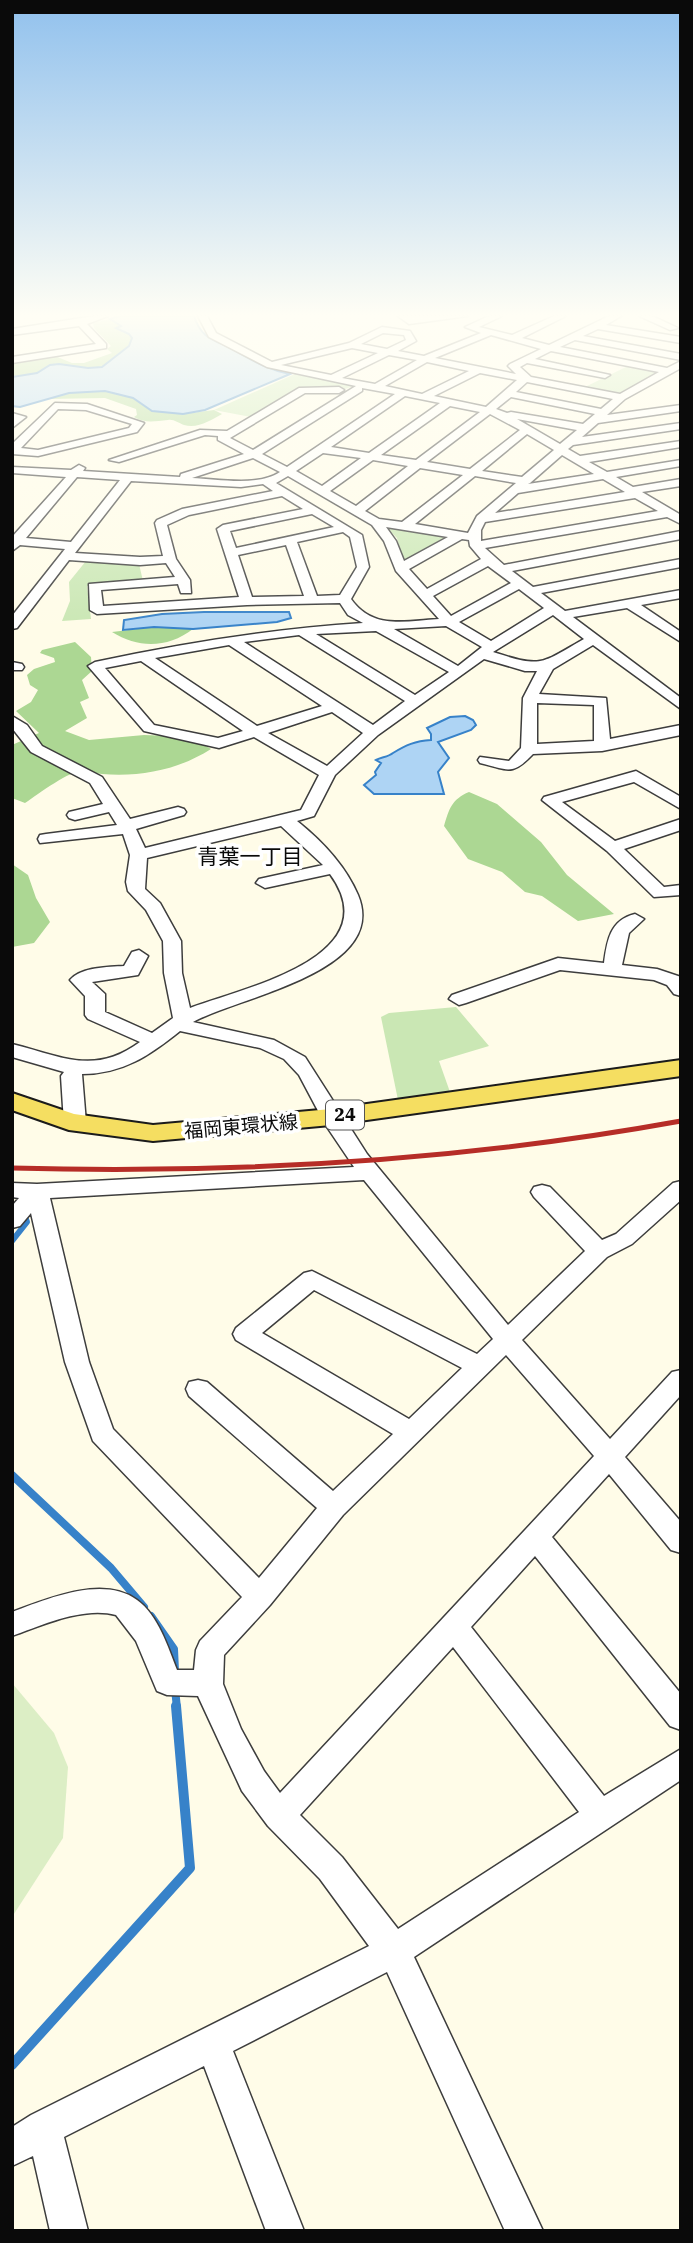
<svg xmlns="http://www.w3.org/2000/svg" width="693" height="2243" viewBox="0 0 693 2243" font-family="'IBM Plex Serif','Noto Sans JP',serif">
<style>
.green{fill:#cae7b4}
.forest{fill:#acd793}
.pitch{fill:#dceec5}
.water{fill:#aed4f4;stroke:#3782c9;stroke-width:2}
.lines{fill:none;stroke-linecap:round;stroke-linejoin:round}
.stream-far2{stroke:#3782c9;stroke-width:6}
.stream-far1{stroke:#3782c9;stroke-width:8}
.stream{stroke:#3782c9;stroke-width:10}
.minor-casing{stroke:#3d3d3d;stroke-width:3}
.major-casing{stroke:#1b1b1b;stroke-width:4}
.minor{fill:#fff;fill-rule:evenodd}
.major{fill:#f5de61;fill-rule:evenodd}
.rail{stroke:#b62d27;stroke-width:5}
.labels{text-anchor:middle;stroke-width:7;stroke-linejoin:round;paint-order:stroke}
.shield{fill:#fff;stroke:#545454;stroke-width:2}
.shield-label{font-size:18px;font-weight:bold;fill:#0a0a0a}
.street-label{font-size:19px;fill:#0a0a0a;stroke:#fff}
.neighbourhood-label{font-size:21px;fill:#0a0a0a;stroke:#fff}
</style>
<rect width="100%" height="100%" fill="#fffce8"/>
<!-- green -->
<g class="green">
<polygon points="628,366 660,372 619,394 585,387"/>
<polygon points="295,374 354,386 345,389 305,387 251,417 214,410"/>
<polygon points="384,525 449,537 450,538 403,563 397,538"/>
<polygon points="86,561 139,564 143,581 87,586 91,619 62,621 70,601 69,582"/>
<polygon points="456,1007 489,1046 439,1061 450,1092 398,1100 381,1017 389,1013"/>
</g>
<!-- forest -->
<g class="forest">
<polygon points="110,319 119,324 132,338 129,346 102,367 88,368 59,364 37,373 12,377 12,361 55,356 72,363 84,363 112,353 107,349 111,346 94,328 93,323"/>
<path d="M105,391L133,398L152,411L183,414L214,410L222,414C211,420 198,429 184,425C178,423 174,419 168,420C155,421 146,424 134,417L137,415L136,409L105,398L47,399L76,392Z"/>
<path d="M154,627L193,629C168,648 139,649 112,632Z"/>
<path d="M75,642L91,657L92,671L82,680L89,698L80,702L87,718L65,731L89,740L144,735L171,736L196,740L211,749C178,770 141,777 102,774C97,774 91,770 86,770C69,770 39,794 25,803L12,798V745L39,733L16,711L31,702L38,690L30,685L27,675L34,669L55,662L54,658L40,653L42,650Z"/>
<path d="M469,792L497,804L541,842L567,875L614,914L578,921L542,896L525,892L502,872L468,859L444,826C449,809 452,799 469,792Z"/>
<polygon points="12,864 28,875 36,898 50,922 34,943 12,947"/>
</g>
<!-- pitch -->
<polygon class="pitch" points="12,1683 54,1733 68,1767 63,1838 12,1917"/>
<!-- water -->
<g class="water">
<path d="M120,316H194C202,342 219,340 239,353C257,363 269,370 290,374L205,410L183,414L152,411L133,398L105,391L69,393L20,407L12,406V377L37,373L50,365L59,364L88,368L102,367L129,346L132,338L129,334L116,328L121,326L110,319Z"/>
<polygon points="204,612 289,612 291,618 277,622 193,629 154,627 123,630 124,620 162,614"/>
<path d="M465,716L473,720L476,725L471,730L438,742L449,758L438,772L444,794H374L364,785L376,775L375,772L381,763L376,760C382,757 388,757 393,753C406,745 415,741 431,740V734L427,728L450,717Z"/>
</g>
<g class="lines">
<!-- stream-far2 -->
<polyline class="stream-far2" points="12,1241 27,1222 23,1211"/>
<!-- stream-far1 -->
<g class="stream-far1">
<polyline points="12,1475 111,1568 144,1607"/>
<polyline points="151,1616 174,1649 175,1671"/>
<polyline points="175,1689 177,1708"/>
</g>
<!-- stream -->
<polyline class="stream" points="12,2065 190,1868 176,1706"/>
<defs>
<g id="minor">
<polygon points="94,316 108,316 87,324 106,344 106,348 12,363 12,357 96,344 79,326 12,335 12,329"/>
<path d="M198,316H207L216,333L272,362L349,343L382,327L410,331L416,341L398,351L424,356L481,333L465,327L489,316H502L479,327L512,335L554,316H566L522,338L549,345L609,316H621L606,325L681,337V343L598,329L583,336L681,354V360L575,340L560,347L667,368L681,361V368L625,399L607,415L681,405V411L598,423L582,437L681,423V429L573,445L568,449L580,456L681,441V447L589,462L607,472L681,460V466L616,477L633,487L681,479V486L642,492L681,515V524L667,517L485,548L504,565L681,531V539L512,571L533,587L681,559V567L541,593L565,611L681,590V598L641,605L681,632V642L627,608L573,617L681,698V709L593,645L553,669L539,694L606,698L610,739L681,725V735L602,751L533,754C512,776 509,770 480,763L478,760L480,757L509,761L521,748L523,698L537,671H525L484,659L378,735L335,775L314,816L297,821C322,841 345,865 358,895C390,972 237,997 193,1022L274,1040L305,1057L367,1154L508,1325L585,1251L534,1197L531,1192L534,1187L542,1185L550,1187L602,1240L616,1234L673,1183L681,1181V1200L632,1244L607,1257L522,1340L610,1439L672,1372L681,1370V1395L625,1457L681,1522V1553L671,1550L609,1474L552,1537L681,1694V1730L670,1726L535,1556L471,1627L604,1796L681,1749V1780L414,1957L543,2231H505L387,1972L233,2051L304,2231H266L204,2066L64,2137L88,2231H50L33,2156L12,2166V2127L31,2115L369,1946L320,1879L268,1826L242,1791L198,1696L167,1695L157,1691L136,1641L116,1615C84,1606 42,1625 12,1636V1612C47,1599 103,1575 137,1600C158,1615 168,1647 177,1670H194L196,1650L200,1641L242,1597L93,1441L65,1362L31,1213L20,1226L12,1228V1206L19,1198L12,1197V1183L37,1184L354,1167L325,1124L299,1075L284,1059L260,1048L180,1031C150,1055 123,1074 82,1074L86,1123L82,1128H68L64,1123L61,1076L64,1072L12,1057V1044C61,1056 94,1076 140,1042L88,1019L85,1015V996L70,980C81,967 108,967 124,966L132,952L139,950L148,956L138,975L92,982L105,994V1012L152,1033L173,1018L164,973L163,941L146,910L128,891L126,882L130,855L123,834L40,843L38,839L40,835L46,834L117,825L109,812L75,820L69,818L67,815L69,812L103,804L90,783L31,752L12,728V716L27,725L42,746L102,777L130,819L178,807L184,809L186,812L184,815L136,829L145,848L301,810L319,775L254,737L219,748L144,731L88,666L95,662C184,643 272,629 363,623L348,615L340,603L247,605L97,614L90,610L89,584L175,577L166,563L140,565L69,560L17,628L12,629V616L65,549L20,545L12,551V537L66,477L12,473V467L71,470L79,465L85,468L83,471L180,477L181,474L244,454L218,440V436L205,435L119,462L109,460L200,430L227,431L299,388L339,387L344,390L339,393H305L230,438L253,450L356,386L267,367L209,337ZM383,333L404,335L406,340L387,349L361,344ZM491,335L541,349L510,364L508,366L516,374L435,358ZM352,348L378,353L331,375L281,365ZM551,351L659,372L620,394L531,377L520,367L527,363L605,378L610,375L535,359ZM389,355L417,360L375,384L342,378ZM427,362L469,371L422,394L385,386ZM480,373L517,380L486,407L434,396ZM527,382L613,399L601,409L516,392ZM362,388L395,394L287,467L262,454L362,391ZM405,396L440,403L369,453L331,447ZM511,397L595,414L583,424L511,412L507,413L496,409ZM450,406L480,412L416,460L381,455ZM490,414L520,430L470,469L427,462ZM517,419L577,430L560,444ZM527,434L554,450L522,477L482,471ZM323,453L361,458L322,486L296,471ZM562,455L594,474L528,484L530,483ZM253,458L280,472C257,487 218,479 192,478ZM373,460L408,466L356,506L330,491ZM420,468L463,475L402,522L379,519L365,511ZM288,476L372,525L384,541L396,571L439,619C405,621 373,630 351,599L369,567L362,535L276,483ZM475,476L516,483L477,516L468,533L415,524ZM77,477L120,480L71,542L26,538ZM603,479L625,492L495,513L518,493ZM131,481L241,487L263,484L273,491L182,509L157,520L155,523L163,556L140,557L75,553ZM282,496L303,509L223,525L217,529L239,597L103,606L101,590L178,584L181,593H191L190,580L176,559L167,525L189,515ZM635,498L658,511L481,541V530L485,522ZM312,514L334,527L236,548L230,531ZM386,527L448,537L404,561L396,541ZM343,532L350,537L357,567L340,595L317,596L297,542ZM462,539L469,540L470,546L481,559L427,589L409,569ZM286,545L304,596L252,597L238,555ZM488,566L511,583L451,616L433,596ZM519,589L544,608L491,641L459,622ZM553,615L584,639C540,664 543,668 493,652ZM446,626L482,647L458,666L394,629ZM376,631L449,672L415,695L316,634ZM299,635L405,701L373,725L244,642ZM229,645L322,706L257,726L155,658ZM141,661L243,731L218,738L154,725L105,668ZM537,703L594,705V741L537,744ZM332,712L363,733L327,766L268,733ZM281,826L323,865L259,879L256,883L265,888L330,874C391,957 243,988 190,1008L182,973L181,941L160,903L145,889L147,858ZM364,1180L493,1339L477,1354L312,1271L304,1273L236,1328L233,1334L236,1340L393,1434L333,1491L207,1382L198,1380L189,1382L186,1389L189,1396L317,1508L259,1578L113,1429L89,1362L50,1198ZM314,1290L462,1368L409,1419L262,1333ZM506,1355L594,1456L280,1793L264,1771L241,1729L223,1684L224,1655L270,1605L343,1515ZM453,1647L579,1812L398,1929L342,1857L300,1815Z"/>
<polygon points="398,316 468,316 409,324"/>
<polygon points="639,316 652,316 678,328 670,330"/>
<path d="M55,403L87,404L144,423L137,432L38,456L12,454V444ZM58,409L86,410L132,424L129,428L38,450L21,448Z"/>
<polygon points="12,413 26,417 12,428"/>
<polygon points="12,662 22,664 24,667 22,670 12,670"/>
<polygon points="636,771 681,797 681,809 634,782 562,802 615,841 681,819 681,830 624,849 664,887 681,885 681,895 654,897 607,851 542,800 544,797"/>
<path d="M635,914L644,919L629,933L622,965L657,969L681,977V996L674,994L667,985L654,980L560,970L466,1003L459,1005L449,999L452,995L558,958L604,963C607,941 610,920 635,914Z"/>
</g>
<polygon id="major" points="681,1060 681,1076 331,1125 153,1141 69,1130 12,1110 12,1093 74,1114 153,1125 331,1109"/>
</defs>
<!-- minor casing -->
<use href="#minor" class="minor-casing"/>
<!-- major casing -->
<use href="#major" class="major-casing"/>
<!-- minor -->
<use href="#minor" class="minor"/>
<!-- major -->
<use href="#major" class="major"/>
<!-- rail -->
<path class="rail" d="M12,1168C235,1174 461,1161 681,1121"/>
</g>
<!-- sky -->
<linearGradient id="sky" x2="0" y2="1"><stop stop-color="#91c1ed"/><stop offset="0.5" stop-color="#fffef5"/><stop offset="1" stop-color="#fffef5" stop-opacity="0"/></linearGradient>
<rect width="693" height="630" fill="url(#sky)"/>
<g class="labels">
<!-- shield labels -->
<rect class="shield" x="326" y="1100.5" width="38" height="29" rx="5"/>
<g class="shield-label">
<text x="345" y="1121">24</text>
</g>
<!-- street labels -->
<g class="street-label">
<text transform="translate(241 1126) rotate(-5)" y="7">福岡東環状線</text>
</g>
<!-- neighbourhood labels -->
<g class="neighbourhood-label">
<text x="250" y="864">青葉一丁目</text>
</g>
</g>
<!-- border -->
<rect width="693" height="2243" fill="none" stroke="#0a0a0a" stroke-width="28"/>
</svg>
